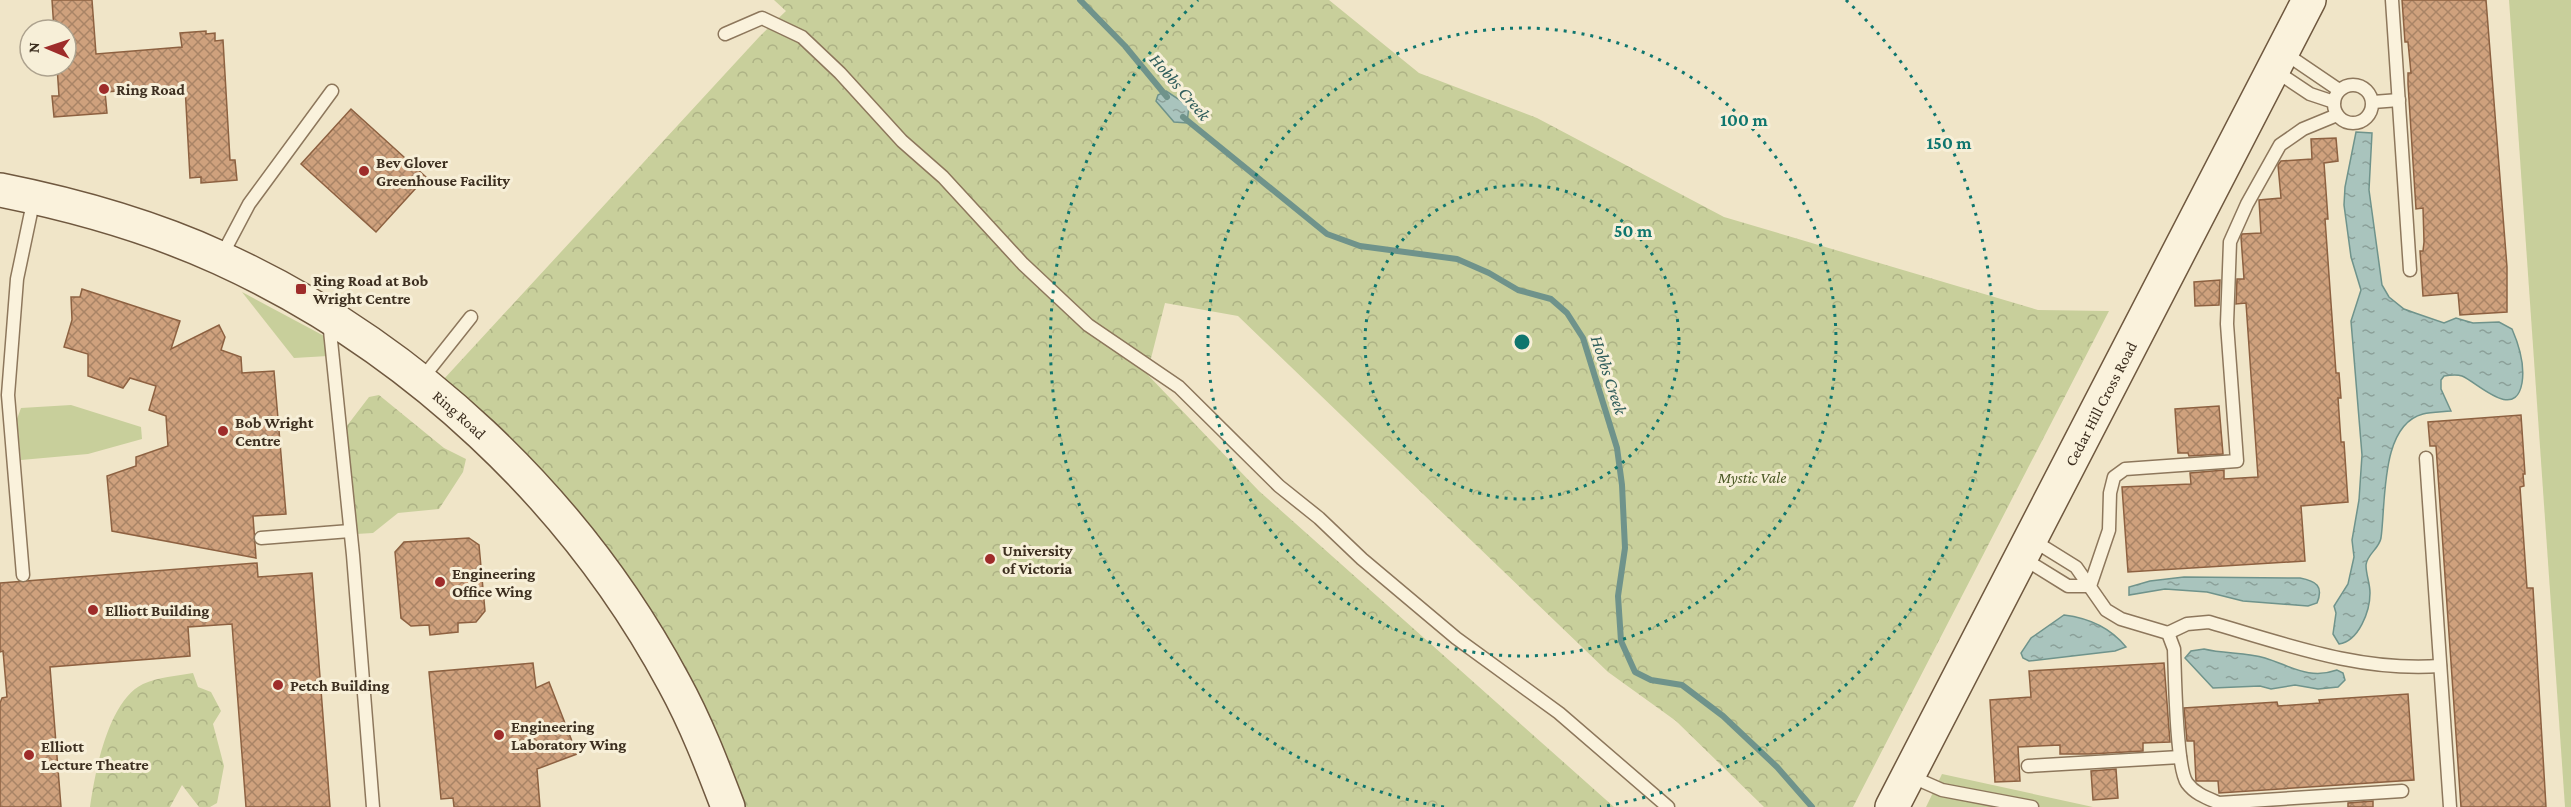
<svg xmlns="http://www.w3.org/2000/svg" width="2571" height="807" viewBox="0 0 2571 807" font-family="'Crimson Pro',serif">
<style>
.green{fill:#c8cf9b}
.forest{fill:url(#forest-crowns)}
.water{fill:url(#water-ripples);stroke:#6f938b;stroke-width:1.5}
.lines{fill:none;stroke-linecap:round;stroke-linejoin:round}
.stream{stroke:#6f938b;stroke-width:6}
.building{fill:url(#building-cross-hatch);stroke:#8d6141;stroke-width:1.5}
.lane-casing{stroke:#8d775c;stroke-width:15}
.secondary-casing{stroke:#6f583f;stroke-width:36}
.lane{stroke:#faf2dc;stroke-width:12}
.secondary{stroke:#faf2dc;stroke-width:33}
.ring{fill:none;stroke:#0f766e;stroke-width:3;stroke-dasharray:3 6}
.poi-dot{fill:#9e2c2a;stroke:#f7efd8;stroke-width:2}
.labels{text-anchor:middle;stroke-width:6;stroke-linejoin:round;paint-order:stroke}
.poi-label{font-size:16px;font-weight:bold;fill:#3d2f20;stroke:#f7efd8;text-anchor:start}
.street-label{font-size:16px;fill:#3d2f20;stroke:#f7efd8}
.park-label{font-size:16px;font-style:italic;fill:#4c5a26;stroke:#f7efd8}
.water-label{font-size:18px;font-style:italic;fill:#2f5d5b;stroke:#f7efd8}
.centre{fill:#0f766e;stroke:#f7efd8;stroke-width:3}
.ring-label{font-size:18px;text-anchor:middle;font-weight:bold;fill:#0f766e;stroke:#f7efd8;stroke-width:6;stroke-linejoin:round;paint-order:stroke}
</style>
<defs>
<pattern id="forest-crowns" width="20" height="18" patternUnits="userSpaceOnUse" patternTransform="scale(1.5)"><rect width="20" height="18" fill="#c8cf9b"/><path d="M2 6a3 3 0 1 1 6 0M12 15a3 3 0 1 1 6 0" fill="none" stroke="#adb285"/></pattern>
<pattern id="water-ripples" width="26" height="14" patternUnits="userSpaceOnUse" patternTransform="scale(1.5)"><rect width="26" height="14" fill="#a9c4bd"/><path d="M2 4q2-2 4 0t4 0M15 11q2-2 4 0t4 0" fill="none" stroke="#8ba099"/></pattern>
<pattern id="building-cross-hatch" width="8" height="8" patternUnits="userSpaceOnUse" patternTransform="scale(1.5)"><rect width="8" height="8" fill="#cfa17d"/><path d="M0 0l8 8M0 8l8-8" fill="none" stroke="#a98466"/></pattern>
</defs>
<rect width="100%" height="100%" fill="#f0e5c8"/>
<!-- green -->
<g class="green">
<polygon points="2509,0 2571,0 2571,807 2565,807"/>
<polygon points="242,292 326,337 328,356 294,358"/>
<polygon points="71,405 141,427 142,439 88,454 21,460 17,419 21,408"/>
<polygon points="1942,774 2093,807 1926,807"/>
</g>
<!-- forest -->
<g class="forest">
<polygon points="774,0 1329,0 1419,73 1537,118 1724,217 2038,310 2109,311 1853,807 1764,807 1676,721 1608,672 1238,316 1165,303 1147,374 1259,491 1614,807 740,807 698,707 443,380 760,36 786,11"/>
<polygon points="379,395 444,448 466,459 463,472 439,509 398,513 373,533 356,534 343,431 369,397"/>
<path d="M193,673L198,687L211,692L221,711L213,724L224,766L217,803L210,807H199L182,785L170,807H90C95,772 108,701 143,684C158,677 177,676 193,673Z"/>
</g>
<!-- water -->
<g class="water">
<polygon points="1166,91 1189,106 1187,123 1174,122 1156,101 1158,95"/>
<path d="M2356,132L2372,133L2369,190L2382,285L2389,297L2404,309L2415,313L2444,323L2456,318L2473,323L2499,322L2512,329C2519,345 2525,365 2522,383C2515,422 2477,382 2462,376C2456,374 2450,375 2444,376L2441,380V389L2451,411C2442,412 2432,412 2423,414C2380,425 2386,503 2381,538C2379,549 2367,554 2366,565C2366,575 2370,583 2370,593C2370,611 2359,641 2339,644L2333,634L2336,613L2334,606L2348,584L2354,557L2352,540L2359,500L2362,455L2351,321L2361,290L2351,257L2344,205L2345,187Z"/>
<path d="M2184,577L2300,578C2316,581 2324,586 2317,603L2308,606L2243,601L2207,592L2165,589L2129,595V587L2150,581Z"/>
<path d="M2064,615C2088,618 2110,627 2126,647L2115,651L2029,661L2023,658L2021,653L2031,638Z"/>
<path d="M2204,649C2224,654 2246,652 2265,658C2291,666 2309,680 2337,670L2343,673L2345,680L2338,687L2318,689L2295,685L2271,689L2260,686L2213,688L2185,658L2191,651Z"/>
</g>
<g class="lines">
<!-- stream -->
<g class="stream">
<polyline points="1080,0 1125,46 1167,97"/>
<polyline points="1183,117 1327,234 1360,246 1457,259 1489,273 1518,290 1551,299 1567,313 1583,338 1617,448 1622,485 1625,548 1618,596 1621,641 1635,672 1651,680 1682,685 1723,716 1777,767 1812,807"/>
</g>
</g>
<!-- building -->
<g class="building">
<polygon points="52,0 92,0 96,54 182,47 180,33 206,31 206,34 215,33 215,41 223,40 230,160 235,160 237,180 201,183 201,177 190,178 185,86 105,92 107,113 54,117 52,96 59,96 57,66 66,66 66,30 54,30"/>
<polygon points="2402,0 2486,0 2507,267 2507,312 2460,315 2458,293 2423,296 2420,251 2423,251 2424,242 2423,208 2416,209 2408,84 2408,73 2411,73 2408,42 2405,42"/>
<polygon points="351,109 426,177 376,232 301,164"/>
<polygon points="2336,138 2338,161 2324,163 2328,219 2325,219 2336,373 2339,373 2341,398 2338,398 2341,442 2344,442 2348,502 2301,506 2305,561 2128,572 2122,487 2191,484 2190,473 2224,470 2224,479 2258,477 2246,303 2236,304 2237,279 2244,279 2241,237 2242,234 2261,233 2259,200 2281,198 2278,165 2281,161 2312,159 2311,139"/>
<polygon points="2220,280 2219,305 2195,306 2194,282"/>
<polygon points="82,289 180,321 171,349 219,325 225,337 221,350 241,357 242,373 274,371 286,514 253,516 256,558 112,531 107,476 136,466 136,457 168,446 166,416 149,410 156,386 130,378 123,388 88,376 88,354 64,347 72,320 71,297 80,297"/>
<polygon points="2219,406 2223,454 2189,456 2188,453 2178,453 2175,409"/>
<polygon points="2521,415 2525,474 2523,474 2524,486 2520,487 2527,588 2533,588 2546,807 2461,807 2436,446 2430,446 2428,422"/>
<polygon points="469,538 479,545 485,611 476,622 458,623 458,632 430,635 429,625 411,626 401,618 395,552 404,542"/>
<polygon points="257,563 258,577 312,573 330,807 246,807 232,624 188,627 190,656 50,667 61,807 0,807 0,703 2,698 7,697 3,651 0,652 0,583"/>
<polygon points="533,663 536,688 549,682 577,754 537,769 540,807 454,807 453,798 441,799 429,672"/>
<polygon points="2164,663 2170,742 2143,743 2143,751 2090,754 2060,754 2060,745 2018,747 2020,781 1995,782 1990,700 2031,697 2029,671"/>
<polygon points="2408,694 2414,780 2219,793 2218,781 2196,781 2194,741 2187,741 2184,708 2277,702 2278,706 2320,703 2319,700"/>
<polygon points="2116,769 2118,798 2093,800 2091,771"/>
<polygon points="2373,801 2373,807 2348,807 2348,803"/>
</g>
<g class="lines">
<defs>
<g id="lane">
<polyline points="2392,0 2410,270"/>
<polyline points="725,34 762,18 802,37 840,73 902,141 943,177 1023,264 1088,325 1179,387 1279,486 1319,518 1362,559 1456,638 1559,713 1668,807"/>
<polyline points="2283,52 2339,90"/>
<polyline points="2274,70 2310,94 2334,102"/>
<circle cx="2353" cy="104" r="19"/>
<polyline points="2373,102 2399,100"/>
<polyline points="221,257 249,204 332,91"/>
<polyline points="329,321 353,555 373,807"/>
<polyline points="421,380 471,317"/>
<polyline points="2426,458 2450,807"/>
<polyline points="261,538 350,531"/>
<path d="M2031,539L2076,567L2106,610L2121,619L2168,633L2174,649C2175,673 2176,768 2187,783C2195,794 2207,798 2219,803L2402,791"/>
<polyline points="2021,557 2068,586 2090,586"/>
<polyline points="23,575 8,395 17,279 34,198"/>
<polyline points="2090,586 2109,530 2110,493 2114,477 2125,469 2237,461 2227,324 2230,242 2247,204 2280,145 2303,129 2337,115"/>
<path d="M2168,633L2187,624L2209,622C2285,644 2360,672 2440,666"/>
<polyline points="2028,766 2180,757"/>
<polyline points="1910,776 1942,790 2032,807"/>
</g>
<g id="secondary">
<path id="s1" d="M0,190C75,205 150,226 220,258C411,345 575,498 674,683C696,723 712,765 728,807"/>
<path id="s2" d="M1892,807L2309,0"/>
</g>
</defs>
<!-- lane casing -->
<use href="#lane" class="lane-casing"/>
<!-- secondary casing -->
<use href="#secondary" class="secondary-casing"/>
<!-- lane -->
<use href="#lane" class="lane"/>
<!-- secondary -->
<use href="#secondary" class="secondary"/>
</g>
<!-- distance rings -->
<g class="ring">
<circle cx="1522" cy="342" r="157"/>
<circle cx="1522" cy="342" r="314"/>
<path d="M1444 807A471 471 0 0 1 1198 0M1846 0A471 471 0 0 1 1600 807"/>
</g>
<!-- markers -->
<g class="poi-dot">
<circle cx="104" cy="89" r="6"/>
<circle cx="364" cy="171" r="6"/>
<rect x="295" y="283" width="12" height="12" rx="3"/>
<circle cx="223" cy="431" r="6"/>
<circle cx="990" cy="559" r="6"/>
<circle cx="440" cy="582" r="6"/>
<circle cx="93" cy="610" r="6"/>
<circle cx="278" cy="685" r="6"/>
<circle cx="499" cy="735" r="6"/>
<circle cx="29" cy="755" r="6"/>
</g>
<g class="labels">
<!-- poi labels -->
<g class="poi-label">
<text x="116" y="95">Ring Road</text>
<text x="376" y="168">Bev Glover<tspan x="376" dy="18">Greenhouse Facility</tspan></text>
<text x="313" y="286">Ring Road at Bob<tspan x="313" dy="18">Wright Centre</tspan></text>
<text x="235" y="428">Bob Wright<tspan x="235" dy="18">Centre</tspan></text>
<text x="1002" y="556">University<tspan x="1002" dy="18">of Victoria</tspan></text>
<text x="452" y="579">Engineering<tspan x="452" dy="18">Office Wing</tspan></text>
<text x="105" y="616">Elliott Building</text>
<text x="290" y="691">Petch Building</text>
<text x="511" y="732">Engineering<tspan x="511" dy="18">Laboratory Wing</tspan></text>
<text x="41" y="752">Elliott<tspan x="41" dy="18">Lecture Theatre</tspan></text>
</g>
<!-- street labels -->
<g class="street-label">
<text dy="6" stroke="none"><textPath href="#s2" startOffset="454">Cedar Hill Cross Road</textPath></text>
<text dy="6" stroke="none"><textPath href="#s1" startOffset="518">Ring Road</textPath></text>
</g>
<!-- park labels -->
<g class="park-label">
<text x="1752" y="483">Mystic Vale</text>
</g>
<!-- water labels -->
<g class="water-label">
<text transform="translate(1180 87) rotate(49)" y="6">Hobbs Creek</text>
<text transform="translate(1609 375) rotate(72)" y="6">Hobbs Creek</text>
</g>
</g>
<circle cx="1522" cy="342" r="9" class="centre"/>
<g class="ring-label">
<text x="1744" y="126">100 m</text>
<text x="1949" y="149">150 m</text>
<text x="1633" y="237">50 m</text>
</g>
<!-- north arrow -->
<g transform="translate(48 48) rotate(272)"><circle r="28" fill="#f7efd8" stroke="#ada28e" stroke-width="1.5"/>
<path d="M0-4.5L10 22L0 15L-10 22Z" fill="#9e2c2a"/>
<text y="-9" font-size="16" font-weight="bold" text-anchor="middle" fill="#3d2f20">N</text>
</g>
</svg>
